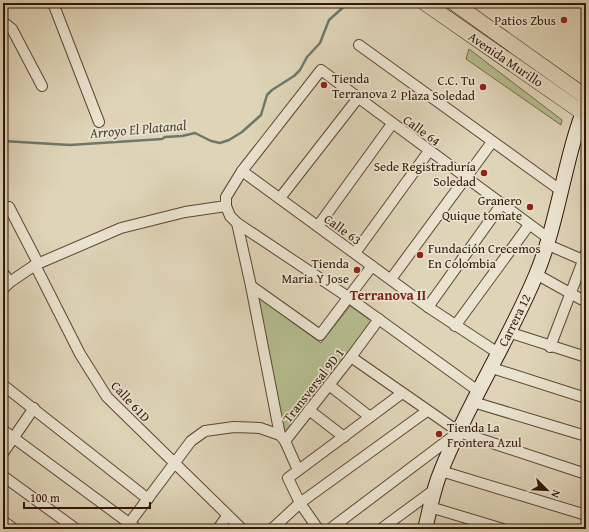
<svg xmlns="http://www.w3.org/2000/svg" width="589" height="532" viewBox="0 0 589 532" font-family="'Gentium Book Plus',serif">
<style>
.green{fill:#b4bc8d;stroke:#746a4a}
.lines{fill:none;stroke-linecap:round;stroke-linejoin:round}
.stream{stroke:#6d786b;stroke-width:2.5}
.street-casing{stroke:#5e4633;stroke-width:12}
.secondary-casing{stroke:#331707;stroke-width:16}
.primary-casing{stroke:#331707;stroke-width:16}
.street{stroke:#eae3d0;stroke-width:10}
.secondary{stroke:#eae3d0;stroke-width:14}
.primary{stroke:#dfd4b7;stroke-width:15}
.poi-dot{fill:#8f2418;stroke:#eae3d0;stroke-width:1.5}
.labels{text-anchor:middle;stroke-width:3.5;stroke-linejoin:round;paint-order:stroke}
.poi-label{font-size:13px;fill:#331707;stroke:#eae3d0;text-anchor:end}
.street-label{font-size:13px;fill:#331707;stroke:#eae3d0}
.water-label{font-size:14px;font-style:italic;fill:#504739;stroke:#eae3d0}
.neighbourhood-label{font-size:14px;font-weight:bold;fill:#7a1f14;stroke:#eae3d0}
</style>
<rect width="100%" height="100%" fill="#dfd4b7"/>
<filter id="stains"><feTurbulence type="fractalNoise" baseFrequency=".005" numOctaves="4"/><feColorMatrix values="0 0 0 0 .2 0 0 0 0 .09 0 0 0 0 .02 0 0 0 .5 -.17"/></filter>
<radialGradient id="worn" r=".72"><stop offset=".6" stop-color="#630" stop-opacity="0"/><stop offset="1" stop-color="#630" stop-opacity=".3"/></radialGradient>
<!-- green -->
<g class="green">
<polygon points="469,49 562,120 561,125 466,59"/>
<polygon points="257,296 321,343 350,306 373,322 286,438"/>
</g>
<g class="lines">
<!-- stream -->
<polyline class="stream" points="3,141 70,145 162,139 165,137 182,136 195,133 211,141 220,143 229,140 242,132 261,115 267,95 272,90 294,76 300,70 307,57 320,43 329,20 348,3"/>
<defs>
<g id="street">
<polyline points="53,3 99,122"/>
<polyline points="3,22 12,29 42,86"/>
<polyline points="359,45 560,190"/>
<polyline points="242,171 428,307 498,353"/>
<polyline points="280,198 358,98"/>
<polyline points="226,206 230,216 237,223 348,297 478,391"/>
<polyline points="3,211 9,207 38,263"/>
<polyline points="237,223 251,286 280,435"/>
<polyline points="318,226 392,124"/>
<polyline points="546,244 583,260"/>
<polyline points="355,253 429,151"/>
<polyline points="35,265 80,354 107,397 242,529"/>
<polyline points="3,273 10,282"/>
<polyline points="536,274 586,302"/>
<polyline points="391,279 492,142"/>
<polyline points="251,286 320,335 372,266"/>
<polyline points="3,289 10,282 35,265 121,228 185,212 226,206 226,197 242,171 321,70 548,238"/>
<polyline points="428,307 501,205"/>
<polyline points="455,326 529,225"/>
<polyline points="508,332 586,357"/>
<polyline points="550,347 586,253"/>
<polyline points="351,357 459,432 586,474"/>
<polyline points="489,367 586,398"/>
<polyline points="3,385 148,499"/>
<polyline points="329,385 370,417"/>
<polyline points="473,402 586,436"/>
<polyline points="309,410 344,437"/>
<polyline points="3,430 137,529"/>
<polyline points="3,453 34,408"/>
<polyline points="298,470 285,441 351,357 379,319"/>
<polyline points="441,471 586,515"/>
<polyline points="3,476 76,529"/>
<polyline points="430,507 503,529"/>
<polyline points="3,521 14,529"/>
<polyline points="125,529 191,441 205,431 234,427 260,428 280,435 285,441"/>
<polyline points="218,529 227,516"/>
<polyline points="272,529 300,503 427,411"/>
<polyline points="318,529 300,503 288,478 401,394"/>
<polyline points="330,529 456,434"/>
<polyline points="381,529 434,490"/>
</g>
<path id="secondary" d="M425,529C430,510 433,489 441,471C468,403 508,342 536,275C559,220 564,159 586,104"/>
<g id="primary">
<polyline points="425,3 586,115"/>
<polyline points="454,3 586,97"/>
</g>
</defs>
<!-- street casing -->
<use href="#street" class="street-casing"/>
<!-- secondary casing -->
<use href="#secondary" class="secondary-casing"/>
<!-- primary casing -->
<use href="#primary" class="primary-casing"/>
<!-- street -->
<use href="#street" class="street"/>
<!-- secondary -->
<use href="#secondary" class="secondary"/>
<!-- primary -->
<use href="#primary" class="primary"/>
</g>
<!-- markers -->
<g class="poi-dot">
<circle cx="564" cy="20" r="4"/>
<circle cx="324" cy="85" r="4"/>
<circle cx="483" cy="87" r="4"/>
<circle cx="484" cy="173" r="4"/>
<circle cx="530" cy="207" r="4"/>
<circle cx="420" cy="255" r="4"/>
<circle cx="357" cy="270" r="4"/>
<circle cx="439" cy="434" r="4"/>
</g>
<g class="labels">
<!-- poi labels -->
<g class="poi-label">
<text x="556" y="25">Patios Zbus</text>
<text x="332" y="83" text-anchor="start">Tienda<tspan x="332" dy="15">Terranova 2</tspan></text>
<text x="475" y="85">C.C. Tu<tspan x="475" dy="15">Plaza Soledad</tspan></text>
<text x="476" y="171">Sede Registraduría<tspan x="476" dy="15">Soledad</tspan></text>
<text x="522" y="205">Granero<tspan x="522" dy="15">Quique tomate</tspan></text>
<text x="428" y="253" text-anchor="start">Fundación Crecemos<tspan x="428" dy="15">En Colombia</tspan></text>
<text x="349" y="268">Tienda<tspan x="349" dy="15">Maria Y Jose</tspan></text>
<text x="447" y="432" text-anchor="start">Tienda La<tspan x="447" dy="15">Frontera Azul</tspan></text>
</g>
<!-- street labels -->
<g class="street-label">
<text transform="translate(506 59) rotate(34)" y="5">Avenida Murillo</text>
<text transform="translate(422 130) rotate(36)" y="5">Calle 64</text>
<text transform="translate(343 229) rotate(36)" y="5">Calle 63</text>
<text transform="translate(514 320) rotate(-64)" y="5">Carrera 12</text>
<text transform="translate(313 385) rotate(-52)" y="5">Transversal 9D 1</text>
<text transform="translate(131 401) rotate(47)" y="5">Calle 61D</text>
</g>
<!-- water labels -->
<g class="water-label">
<text transform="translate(138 129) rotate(-5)" y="5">Arroyo El Platanal</text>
</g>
<!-- neighbourhood labels -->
<g class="neighbourhood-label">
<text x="388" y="300">Terranova II</text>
</g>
</g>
<!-- margin -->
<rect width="589" height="532" fill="none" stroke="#dfd4b7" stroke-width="16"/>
<rect x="4" y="4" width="581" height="524" fill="none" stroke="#331707" stroke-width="2"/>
<rect x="8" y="8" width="573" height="516" fill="none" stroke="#331707"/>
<!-- north arrow -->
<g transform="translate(547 490) rotate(114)" stroke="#eae3d0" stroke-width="3" paint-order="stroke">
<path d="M0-3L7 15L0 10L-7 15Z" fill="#331707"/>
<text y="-6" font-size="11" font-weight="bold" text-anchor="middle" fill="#331707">N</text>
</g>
<!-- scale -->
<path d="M24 502v6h126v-6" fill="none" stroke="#331707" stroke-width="2"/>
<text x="30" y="502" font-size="12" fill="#331707" stroke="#eae3d0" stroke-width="3" paint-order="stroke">100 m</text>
<rect width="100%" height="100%" filter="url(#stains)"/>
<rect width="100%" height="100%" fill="url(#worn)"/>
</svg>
